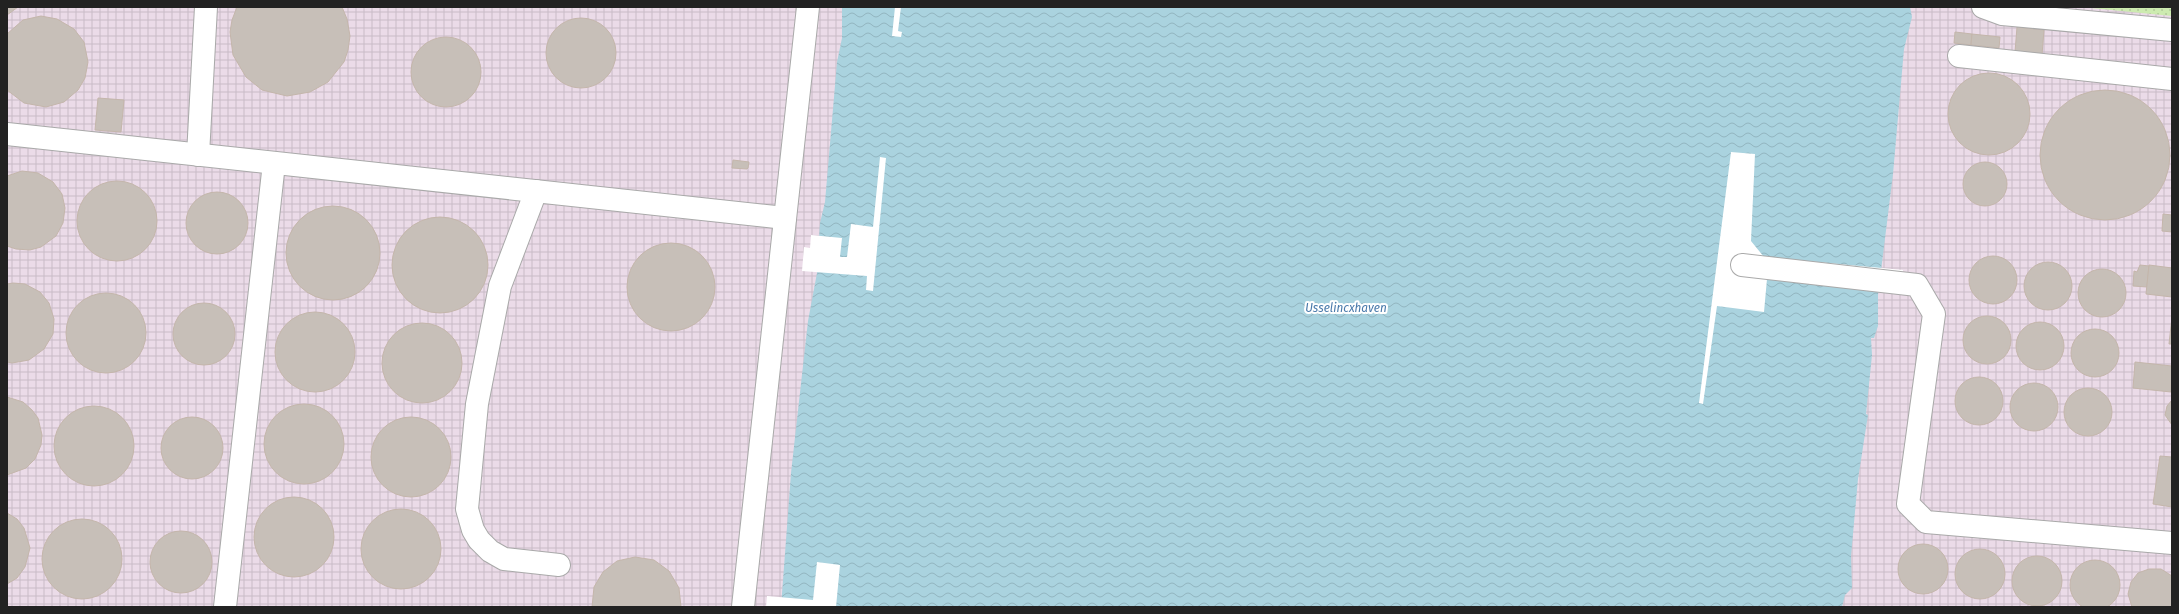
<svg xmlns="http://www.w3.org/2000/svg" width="2179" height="614" viewBox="0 0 2179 614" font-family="'Fira Sans Condensed',sans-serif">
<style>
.industrial{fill:url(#industrial-grid)}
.grass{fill:url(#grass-dots)}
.water{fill:url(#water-waves)}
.pier{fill:#fff}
.building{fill:#c7bfb8;stroke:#c4b6ab}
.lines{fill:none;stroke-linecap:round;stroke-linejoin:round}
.minor-casing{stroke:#a9a9a9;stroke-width:24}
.minor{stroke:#fff;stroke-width:22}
.labels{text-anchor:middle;stroke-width:4;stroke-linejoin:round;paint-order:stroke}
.water-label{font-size:13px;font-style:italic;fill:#4a7aab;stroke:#fff}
</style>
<defs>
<pattern id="industrial-grid" width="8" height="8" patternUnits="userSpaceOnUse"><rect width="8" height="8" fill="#ebdbe8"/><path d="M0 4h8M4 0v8" fill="none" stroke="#c9bcc7"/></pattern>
<pattern id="grass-dots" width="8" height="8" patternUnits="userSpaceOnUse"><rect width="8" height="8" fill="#cdebb0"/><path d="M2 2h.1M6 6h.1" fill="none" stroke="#b0c997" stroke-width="1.8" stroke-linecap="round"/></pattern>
<pattern id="water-waves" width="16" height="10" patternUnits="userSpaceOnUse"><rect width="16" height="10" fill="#aad3df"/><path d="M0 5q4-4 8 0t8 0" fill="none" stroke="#92b5bf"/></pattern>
</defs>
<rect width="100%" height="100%" fill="#f2efe9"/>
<!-- industrial -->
<rect class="industrial" x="7" y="7" width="2165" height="600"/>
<!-- grass -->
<polygon class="grass" points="2081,7 2172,7 2172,16"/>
<!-- water -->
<polygon class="water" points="842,7 1910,7 1912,17 1904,49 1893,174 1878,295 1878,326 1874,338 1871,338 1872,355 1866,414 1868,415 1858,479 1851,556 1852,588 1845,595 1842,607 781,607 791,473 808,321 817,273 820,223 825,202 837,62 842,38"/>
<!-- pier -->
<g class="pier">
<polygon points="895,7 901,7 898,31 902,32 901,37 892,36"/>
<polygon points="1731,152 1755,154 1751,241 1764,257 1903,270 1900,293 1767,279 1764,312 1717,306 1703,404 1699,403"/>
<polygon points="880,157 886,158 873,291 866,290 867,276 802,271 804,247 810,248 811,235 842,238 840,257 847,257 851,224 873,227"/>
<polygon points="817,562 840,565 836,607 766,607 767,596 813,600"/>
</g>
<!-- building -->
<g class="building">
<polygon points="7,7 18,7 7,15"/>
<polygon points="237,7 342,7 347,19 350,36 348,50 344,62 328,82 310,92 287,96 262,90 246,77 233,55 230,32 232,20"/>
<polygon points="41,16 57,19 74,29 84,42 88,62 85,78 78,90 64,102 46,107 24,103 7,90 7,34 23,20"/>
<circle cx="581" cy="53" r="35"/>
<polygon points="2017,27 2044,30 2042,55 2015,52"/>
<polygon points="1955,32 1972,34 1971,45 1954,43"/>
<polygon points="1972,34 2000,37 1999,48 1971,45"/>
<circle cx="446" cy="72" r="35"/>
<circle cx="1989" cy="114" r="41"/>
<circle cx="2105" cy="155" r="65"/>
<polygon points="98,98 124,100 121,132 95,130"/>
<polygon points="733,160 749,162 748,168 747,169 732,168"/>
<circle cx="1985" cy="184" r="22"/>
<polygon points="22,171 38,173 53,182 62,194 65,208 63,223 56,236 41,247 30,250 16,249 7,246 7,176"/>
<circle cx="117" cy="221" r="40"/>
<circle cx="217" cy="223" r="31"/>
<circle cx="333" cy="253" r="47"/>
<polygon points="2163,214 2172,215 2172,232 2162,231"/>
<circle cx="440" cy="265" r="48"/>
<circle cx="671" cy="287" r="44"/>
<circle cx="1993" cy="280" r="24"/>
<circle cx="2048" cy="286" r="24"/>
<polygon points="2140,265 2149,266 2147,287 2133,286 2134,271 2137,272"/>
<polygon points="2149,265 2172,268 2172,297 2146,294"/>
<circle cx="2102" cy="293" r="24"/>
<polygon points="13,283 25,284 40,292 49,303 54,319 53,334 44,349 29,360 12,363 7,362 7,284"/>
<circle cx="106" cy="333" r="40"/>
<circle cx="204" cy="334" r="31"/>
<circle cx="315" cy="352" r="40"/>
<circle cx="1987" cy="340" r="24"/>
<polygon points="2172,317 2172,344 2169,344"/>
<circle cx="2040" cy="346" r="24"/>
<circle cx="422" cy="363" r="40"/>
<circle cx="2095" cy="353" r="24"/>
<polygon points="2135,362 2172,366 2171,392 2133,388"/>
<circle cx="1979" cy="401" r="24"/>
<circle cx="2034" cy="407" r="24"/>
<circle cx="2088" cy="412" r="24"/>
<polygon points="7,397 23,402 32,410 38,418 42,435 41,445 35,459 26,468 7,475"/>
<polygon points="2172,400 2172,425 2165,415 2167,406"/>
<circle cx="304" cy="444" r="40"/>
<circle cx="94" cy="446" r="40"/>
<circle cx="411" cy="457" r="40"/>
<circle cx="192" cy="448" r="31"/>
<polygon points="2160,456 2172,457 2172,507 2153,504"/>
<circle cx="294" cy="537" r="40"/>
<circle cx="401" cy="549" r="40"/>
<polygon points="7,513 17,519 24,528 30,548 25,567 17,578 7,584"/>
<circle cx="82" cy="559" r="40"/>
<circle cx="181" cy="562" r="31"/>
<circle cx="1923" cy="569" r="25"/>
<circle cx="1980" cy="574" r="25"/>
<circle cx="2037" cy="581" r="25"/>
<polygon points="635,557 654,560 669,571 679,588 681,607 592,607 594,587 603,572 617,561"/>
<circle cx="2095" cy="585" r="25"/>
<polygon points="2149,569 2161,569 2172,576 2172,607 2132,607 2128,594 2131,582 2138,573"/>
</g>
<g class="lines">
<defs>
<g id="minor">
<polyline points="1983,7 2002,14 2172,30"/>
<polyline points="1959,56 2172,79"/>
<polyline points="7,134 785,218"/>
<polyline points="198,155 206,7"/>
<polyline points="536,191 500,286 477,404 467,509 473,530 479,540 490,551 504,559 559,565"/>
<polyline points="1742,265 1917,285 1934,314 1908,504 1926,522 2172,543"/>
<polyline points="225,607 274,163"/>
<polyline points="743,607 808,7"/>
</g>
</defs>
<!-- minor casing -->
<use href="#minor" class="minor-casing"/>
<!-- minor -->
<use href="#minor" class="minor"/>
</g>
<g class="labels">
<!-- water labels -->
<g class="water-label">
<text x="1346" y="312">Usselincxhaven</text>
</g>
</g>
<!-- border -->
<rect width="2179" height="614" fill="none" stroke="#222222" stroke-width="16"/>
</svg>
